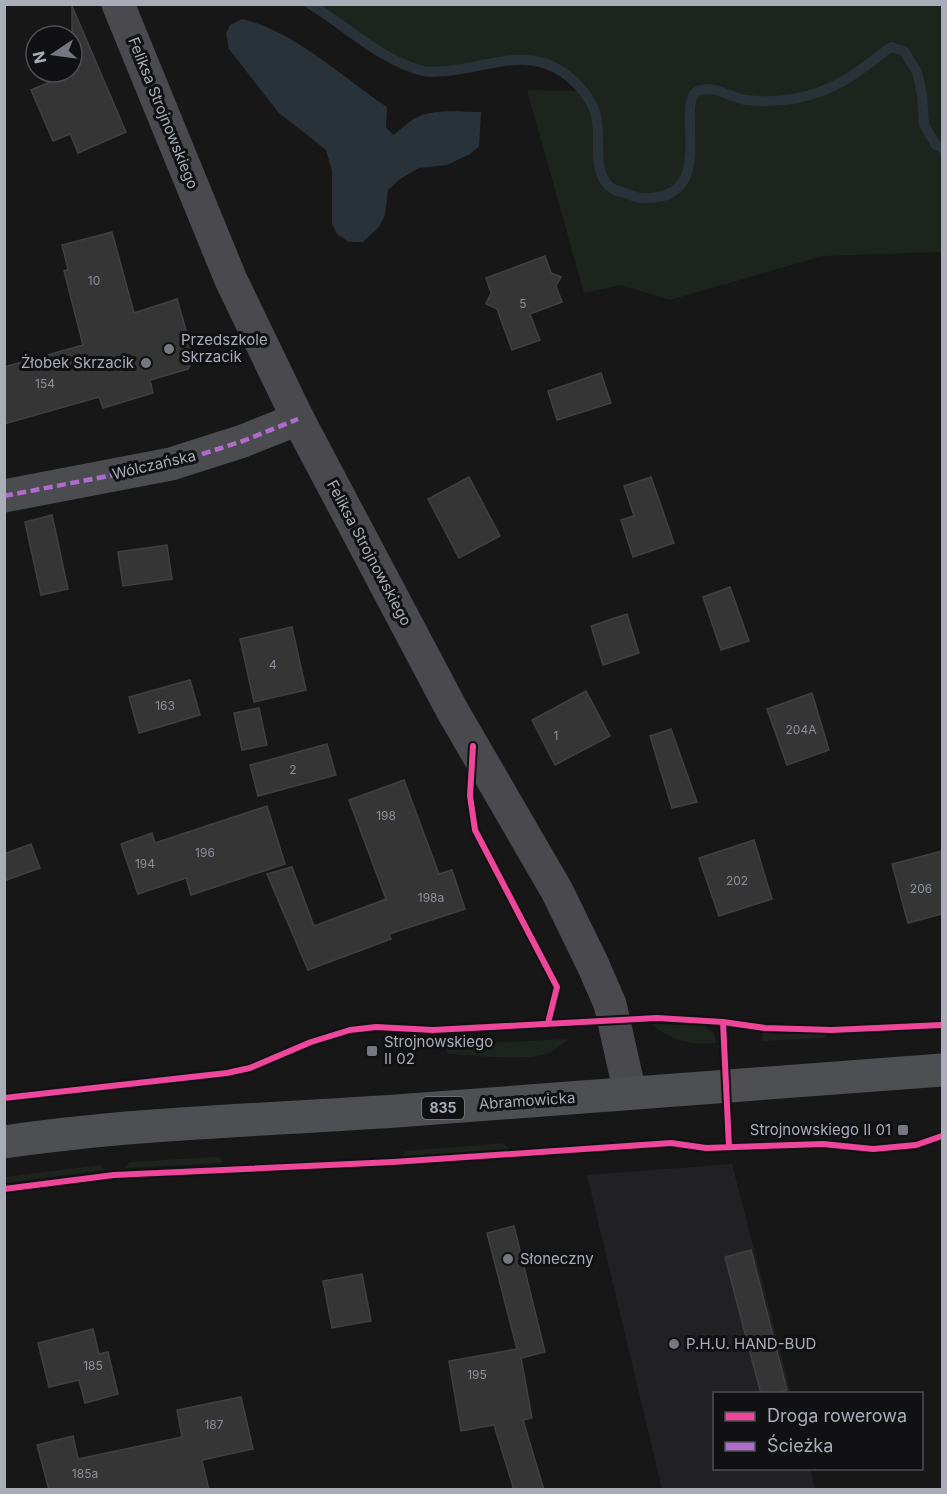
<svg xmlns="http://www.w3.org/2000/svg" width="947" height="1494" viewBox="0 0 947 1494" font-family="Inter,sans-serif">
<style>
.built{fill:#212123}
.green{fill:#1d241e}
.water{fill:#2a3239}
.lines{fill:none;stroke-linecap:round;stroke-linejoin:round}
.stream{stroke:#2a3239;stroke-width:10}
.building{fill:#353536;stroke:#3f4043;stroke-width:1.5}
.street{stroke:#4b4c50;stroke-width:33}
.secondary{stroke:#4a4a4e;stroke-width:33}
.primary{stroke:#4d4f52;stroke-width:33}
.quiet{stroke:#b06ccc;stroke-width:4.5;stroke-dasharray:9 4.5;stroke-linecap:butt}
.cycleway-casing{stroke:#111113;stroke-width:10}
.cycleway{stroke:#ed469a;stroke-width:6}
.poi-dot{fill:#757880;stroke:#111113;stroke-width:2}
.labels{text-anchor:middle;stroke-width:6;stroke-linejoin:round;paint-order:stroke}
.number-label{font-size:12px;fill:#8b8f98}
.shield{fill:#111113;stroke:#7b7e86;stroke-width:1.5}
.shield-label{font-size:14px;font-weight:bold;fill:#a8adb8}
.street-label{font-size:15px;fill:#a8adb8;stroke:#111113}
.poi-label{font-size:15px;fill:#a8adb8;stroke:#111113;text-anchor:start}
</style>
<rect width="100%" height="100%" fill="#171717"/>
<!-- built -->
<polygon class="built" points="732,1164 791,1393 714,1394 714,1468 810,1469 815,1489 662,1489 587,1175"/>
<!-- green -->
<g class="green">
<polygon points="310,5 942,5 942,252 823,256 670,300 621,285 584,293 527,90 584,91 564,74 543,61 502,59 466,69 425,72 397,62 366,44 332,18"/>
<path d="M651,1024L704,1026L714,1033L716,1043C690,1045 671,1041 651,1024Z"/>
<polygon points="762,1032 781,1034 827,1033 824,1038 763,1041"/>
<path d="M568,1039C562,1044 556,1050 549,1053C524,1062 475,1055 448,1054L444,1045Z"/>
<polygon points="502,1143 510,1149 402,1156 406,1151"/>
<polygon points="219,1157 223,1163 125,1168 130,1162"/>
<polygon points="100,1165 105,1170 5,1183 5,1177"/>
</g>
<!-- water -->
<path class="water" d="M242,19C293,30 343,78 387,107L386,128L394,135C402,128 411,119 422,115C440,109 462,112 481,112L479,146L470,154L447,165L419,168L400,179L388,190L385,215L379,227L363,242H349L337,234L332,224V171L326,150L278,112L229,49L226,34L230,25Z"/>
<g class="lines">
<!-- stream -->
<path class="stream" d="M310,4C348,27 380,60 423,71C430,73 438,71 446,71C487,68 525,46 564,73C578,83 592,99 596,116C602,138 590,174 613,189C616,191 622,192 626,193C631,195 637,198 643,198C721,201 673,103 698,91C715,84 730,98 746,100C779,104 814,98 843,81C860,72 875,58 891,47L904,51L917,72L922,95L924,125L936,145L942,148"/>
</g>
<!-- building -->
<g class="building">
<polygon points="72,6 126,132 78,153 70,134 53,141 31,90 48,83 43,72 72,72"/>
<polygon points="112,232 134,313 177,299 194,358 188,369 150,380 153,393 103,408 99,397 4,424 4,367 83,345 64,271 68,269 62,245"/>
<polygon points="545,256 551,273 561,277 556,286 562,302 530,314 540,340 512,350 497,309 486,304 491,293 486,278"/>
<polygon points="601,373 611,403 557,420 548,391"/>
<polygon points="469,477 500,536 459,558 428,499"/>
<polygon points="651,477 674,543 633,557 621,520 634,516 624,486"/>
<polygon points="52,515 68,589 41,595 25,522"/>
<polygon points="167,545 172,579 123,586 118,552"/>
<polygon points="730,587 749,641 721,650 703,597"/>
<polygon points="627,614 639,653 603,665 591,626"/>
<polygon points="292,627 306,690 254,702 240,639"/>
<polygon points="190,680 200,715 139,733 129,697"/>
<polygon points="586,691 610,736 555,765 532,720"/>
<polygon points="812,693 829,750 787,765 767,709"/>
<polygon points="259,708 267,745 242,750 234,713"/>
<polygon points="671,729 697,802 672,808 650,736"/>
<polygon points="327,744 336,775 258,796 250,765"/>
<polygon points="404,780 439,874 452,870 465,909 389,934 391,939 308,970 267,874 292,867 314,926 386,899 349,800"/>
<polygon points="267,806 285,864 191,895 186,878 138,894 121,844 152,833 155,843"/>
<polygon points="754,840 772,899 719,916 699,858"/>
<polygon points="31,844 40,868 4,881 4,854"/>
<polygon points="942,851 942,914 908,923 892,864"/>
<polygon points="514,1226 545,1352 521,1358 532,1418 523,1420 544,1490 514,1490 494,1425 461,1431 449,1361 517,1349 487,1233"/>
<polygon points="751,1250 787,1390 773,1394 761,1394 725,1257"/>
<polygon points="362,1274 371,1321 332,1328 323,1281"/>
<polygon points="93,1329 99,1354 108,1352 118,1394 85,1403 79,1380 49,1387 38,1343"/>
<polygon points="241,1397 253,1449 202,1460 209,1490 49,1490 37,1445 73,1436 78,1459 182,1437 177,1410"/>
</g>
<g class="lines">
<!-- street -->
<polyline class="street" points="4,496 171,464 243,441 298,419"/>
<!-- secondary -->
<polyline class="secondary" points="118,4 231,280 298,419 452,710 557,891 593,965 610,1004 630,1093"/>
<!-- primary -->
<path class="primary" d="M4,1142C134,1123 265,1120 396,1111C578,1098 760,1083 942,1070"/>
<!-- quiet -->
<polyline class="quiet" points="4,496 171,464 243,441 298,419"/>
<defs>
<g id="cycleway">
<polyline points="473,746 470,796 475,830 557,987 548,1023"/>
<polyline points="723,1022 729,1147"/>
<polyline points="4,1098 227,1073 250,1068 311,1042 350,1030 376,1027 433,1030 657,1018 723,1022 765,1028 832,1030 942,1025"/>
<polyline points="4,1189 114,1175 393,1162 671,1143 706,1148 823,1144 873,1149 916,1145 942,1136"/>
</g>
</defs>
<!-- cycleway casing -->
<use href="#cycleway" class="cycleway-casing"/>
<!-- cycleway -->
<use href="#cycleway" class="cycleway"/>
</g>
<!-- markers -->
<g class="poi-dot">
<circle cx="169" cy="349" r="6"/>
<circle cx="146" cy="363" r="6"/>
<rect x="366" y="1045" width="12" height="12" rx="3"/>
<rect x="897" y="1124" width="12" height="12" rx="3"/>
<circle cx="508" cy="1259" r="6"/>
<circle cx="674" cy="1344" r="6"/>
</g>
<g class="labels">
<!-- number labels -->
<g class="number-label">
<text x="94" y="285">10</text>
<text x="523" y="308">5</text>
<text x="45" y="388">154</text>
<text x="273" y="669">4</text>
<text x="165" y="710">163</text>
<text x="801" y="734">204A</text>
<text x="556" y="740">1</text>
<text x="293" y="774">2</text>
<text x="386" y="820">198</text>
<text x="205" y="857">196</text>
<text x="145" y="868">194</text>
<text x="737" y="885">202</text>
<text x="921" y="893">206</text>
<text x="431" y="902">198a</text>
<text x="93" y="1370">185</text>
<text x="477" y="1379">195</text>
<text x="214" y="1429">187</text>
<text x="85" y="1478">185a</text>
</g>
<!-- shield labels -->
<rect class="shield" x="422" y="1097" width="42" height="22" rx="4.5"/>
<g class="shield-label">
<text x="443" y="1113">835</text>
</g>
<!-- street labels -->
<g class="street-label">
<text transform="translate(163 113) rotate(68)" y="5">Feliksa Strojnowskiego</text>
<text transform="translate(154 465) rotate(-13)" y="5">Wólczańska</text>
<text transform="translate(369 553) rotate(62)" y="5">Feliksa Strojnowskiego</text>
<text transform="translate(527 1101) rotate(-4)" y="5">Abramowicka</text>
</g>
<!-- poi labels -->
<g class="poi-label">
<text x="181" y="345">Przedszkole<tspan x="181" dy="17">Skrzacik</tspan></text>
<text x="134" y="368" text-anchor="end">Żłobek Skrzacik</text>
<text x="384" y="1047">Strojnowskiego<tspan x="384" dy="17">II 02</tspan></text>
<text x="891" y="1135" text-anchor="end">Strojnowskiego II 01</text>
<text x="520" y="1264">Słoneczny</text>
<text x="686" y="1349">P.H.U. HAND-BUD</text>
</g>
</g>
<!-- border -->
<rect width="947" height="1494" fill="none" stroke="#a8adb8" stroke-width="12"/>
<!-- legend -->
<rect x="713" y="1392" width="210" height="78" fill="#111113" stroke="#4d4f55" stroke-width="1.5"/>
<rect x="725" y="1412" width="30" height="9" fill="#ed469a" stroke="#4d4f55" stroke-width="1.5"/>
<text x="767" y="1422" font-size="18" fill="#a8adb8">Droga rowerowa</text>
<rect x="725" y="1442" width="30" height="9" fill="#b06ccc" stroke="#4d4f55" stroke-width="1.5"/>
<text x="767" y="1452" font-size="18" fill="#a8adb8">Ścieżka</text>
<!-- north arrow -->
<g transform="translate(54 54) rotate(257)"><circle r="28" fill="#111113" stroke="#4d4f55" stroke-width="1.5"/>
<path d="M0-4.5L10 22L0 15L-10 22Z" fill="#757880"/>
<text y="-9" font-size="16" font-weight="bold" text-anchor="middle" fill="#a8adb8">N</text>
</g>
</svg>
